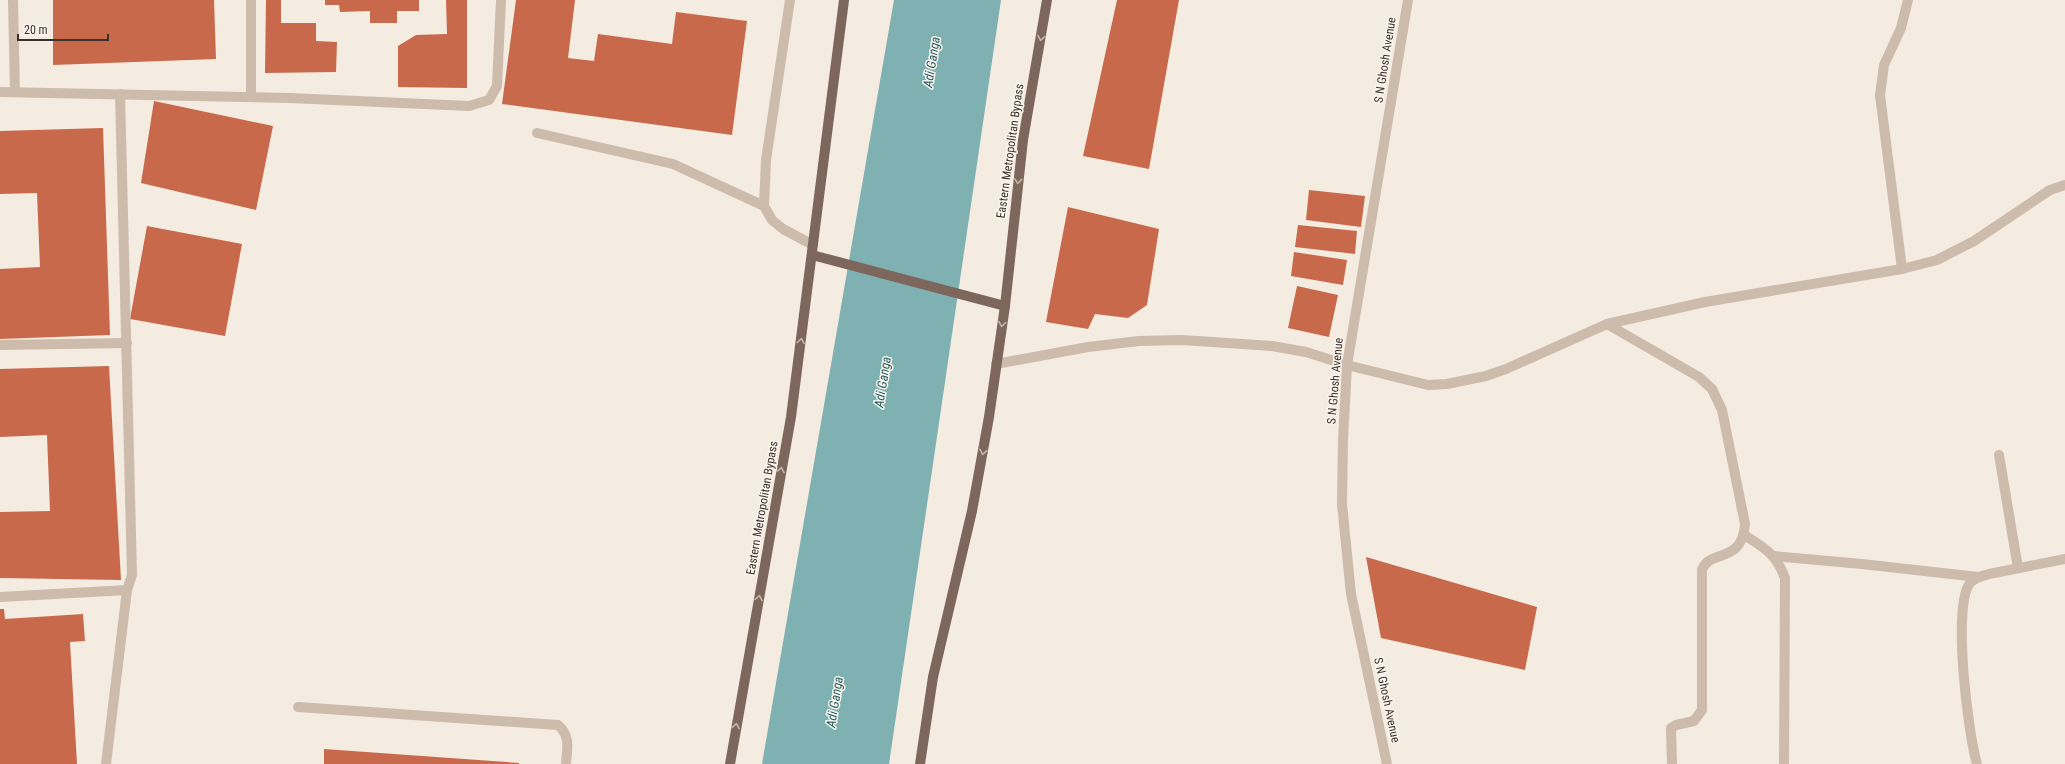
<svg xmlns="http://www.w3.org/2000/svg" width="2065" height="764" viewBox="0 0 2065 764" font-family="'Roboto Condensed',sans-serif">
<style>
.water{fill:#7fb0b2}
.building{fill:#c8694b}
.lines{fill:none;stroke-linecap:round;stroke-linejoin:round}
.minor{stroke:#cdbbac;stroke-width:10}
.primary{stroke:#7d675c;stroke-width:10}
.oneway{stroke:#c2b5ac}
.labels{text-anchor:middle;stroke-width:3;stroke-linejoin:round;paint-order:stroke}
.street-label{font-size:12px;fill:#3b302b;stroke:#fbf5ee}
.water-label{font-size:13px;font-style:italic;fill:#1f5a5e;stroke:#fbf5ee}
</style>
<rect width="100%" height="100%" fill="#f4ebe1"/>
<!-- water -->
<polygon class="water" points="894,0 1001,0 889,764 762,764"/>
<!-- building -->
<g class="building">
<polygon points="53,0 214,0 216,59 53,65"/>
<polygon points="266,0 281,0 281,23 316,23 316,41 337,42 336,72 265,73"/>
<polygon points="325,0 419,0 419,11 397,11 397,23 370,23 370,11 340,12 339,5 325,5"/>
<polygon points="446,0 467,0 467,88 398,87 398,46 416,35 447,34"/>
<polygon points="516,0 575,0 568,58 594,61 598,34 672,44 676,12 747,21 732,135 502,104"/>
<polygon points="1117,0 1179,0 1149,169 1083,156"/>
<polygon points="154,101 273,126 256,210 141,183"/>
<polygon points="103,128 110,335 0,339 0,269 40,267 37,193 0,194 0,131"/>
<polygon points="1309,190 1365,196 1361,227 1306,220"/>
<polygon points="1068,207 1159,229 1147,305 1128,318 1095,314 1088,329 1046,322"/>
<polygon points="1298,225 1357,231 1355,254 1295,247"/>
<polygon points="147,226 242,244 225,336 130,319"/>
<polygon points="1294,252 1347,260 1343,285 1291,276"/>
<polygon points="1297,286 1338,295 1329,337 1288,328"/>
<polygon points="109,366 121,580 0,578 0,512 50,511 47,435 0,437 0,369"/>
<polygon points="1366,557 1537,607 1525,670 1381,638"/>
<polygon points="0,609 4,609 5,619 83,614 85,641 70,642 77,764 0,764"/>
<polygon points="324,749 519,763 519,764 324,764"/>
</g>
<g class="lines">
<!-- minor -->
<g class="minor">
<polyline points="13,0 15,92"/>
<polyline points="790,0 766,160 764,206 772,220 783,229 813,245"/>
<polyline points="0,92 290,98 469,106 489,100 497,86 501,0"/>
<polyline points="251,97 251,0"/>
<polyline points="537,133 673,164 764,206"/>
<polyline points="1902,269 1880,95 1884,65 1901,28 1908,0"/>
<path d="M1607,324L1699,377L1712,389L1722,410L1745,524C1742,565 1710,548 1702,570V710L1694,721L1676,725L1671,728L1672,764"/>
<polyline points="0,345 127,343"/>
<polyline points="996,364 1088,347 1139,341 1182,340 1272,346 1306,352 1347,365 1428,385 1447,384 1486,376 1506,369 1607,324 1705,302 1902,269 1937,260 1974,241 2050,190 2065,185"/>
<polyline points="1999,455 2018,568"/>
<path d="M1744,535C1765,548 1776,554 1785,578L1784,764"/>
<polyline points="1773,556 1862,564 1978,577"/>
<polyline points="0,597 127,590"/>
<path d="M298,707L558,725C571,736 567,749 566,764"/>
<polyline points="106,764 127,590 132,575 120,94"/>
<polyline points="1387,764 1351,594 1342,504 1343,439 1347,365 1408,0"/>
<path d="M1977,764C1968,734 1952,606 1970,583C1974,578 1982,576 1989,574L2065,559"/>
</g>
<!-- primary -->
<g class="primary">
<polyline points="812,255 1005,306"/>
<polyline points="730,764 791,417 844,0"/>
<polyline points="920,764 933,677 972,511 989,417 1005,306 1023,140 1047,0"/>
</g>
</g>
<!-- one-way arrows -->
<defs><path id="oneway-chevron" d="M-2-3.5L2.5 0L-2 3.5" fill="none" stroke-width="1.6" stroke-linecap="round" stroke-linejoin="round"/></defs>
<g class="oneway">
<use href="#oneway-chevron" transform="translate(1041 38) rotate(100)"/>
<use href="#oneway-chevron" transform="translate(1018 181) rotate(96)"/>
<use href="#oneway-chevron" transform="translate(1002 324) rotate(98)"/>
<use href="#oneway-chevron" transform="translate(801 341) rotate(-82)"/>
<use href="#oneway-chevron" transform="translate(983 452) rotate(100)"/>
<use href="#oneway-chevron" transform="translate(781 470) rotate(-80)"/>
<use href="#oneway-chevron" transform="translate(759 598) rotate(-80)"/>
<use href="#oneway-chevron" transform="translate(736 726) rotate(-80)"/>
</g>
<g class="labels">
<!-- street labels -->
<g class="street-label">
<text transform="translate(1385 60) rotate(-81)" y="4">S N Ghosh Avenue</text>
<text transform="translate(1010 151) rotate(-82)" y="4">Eastern Metropolitan Bypass</text>
<text transform="translate(1335 381) rotate(-85)" y="4">S N Ghosh Avenue</text>
<text transform="translate(762 508) rotate(-80)" y="4">Eastern Metropolitan Bypass</text>
<text transform="translate(1387 700) rotate(78)" y="4">S N Ghosh Avenue</text>
</g>
<!-- water labels -->
<g class="water-label">
<text transform="translate(931 62) rotate(-81)" y="5">Adi Ganga</text>
<text transform="translate(882 382) rotate(-81)" y="5">Adi Ganga</text>
<text transform="translate(834 702) rotate(-81)" y="5">Adi Ganga</text>
</g>
</g>
<!-- scale -->
<path d="M18 34v6h90v-6" fill="none" stroke="#3b302b" stroke-width="2"/>
<text x="24" y="34" font-size="12" fill="#3b302b" stroke="#fbf5ee" stroke-width="3" paint-order="stroke">20 m</text>
</svg>
